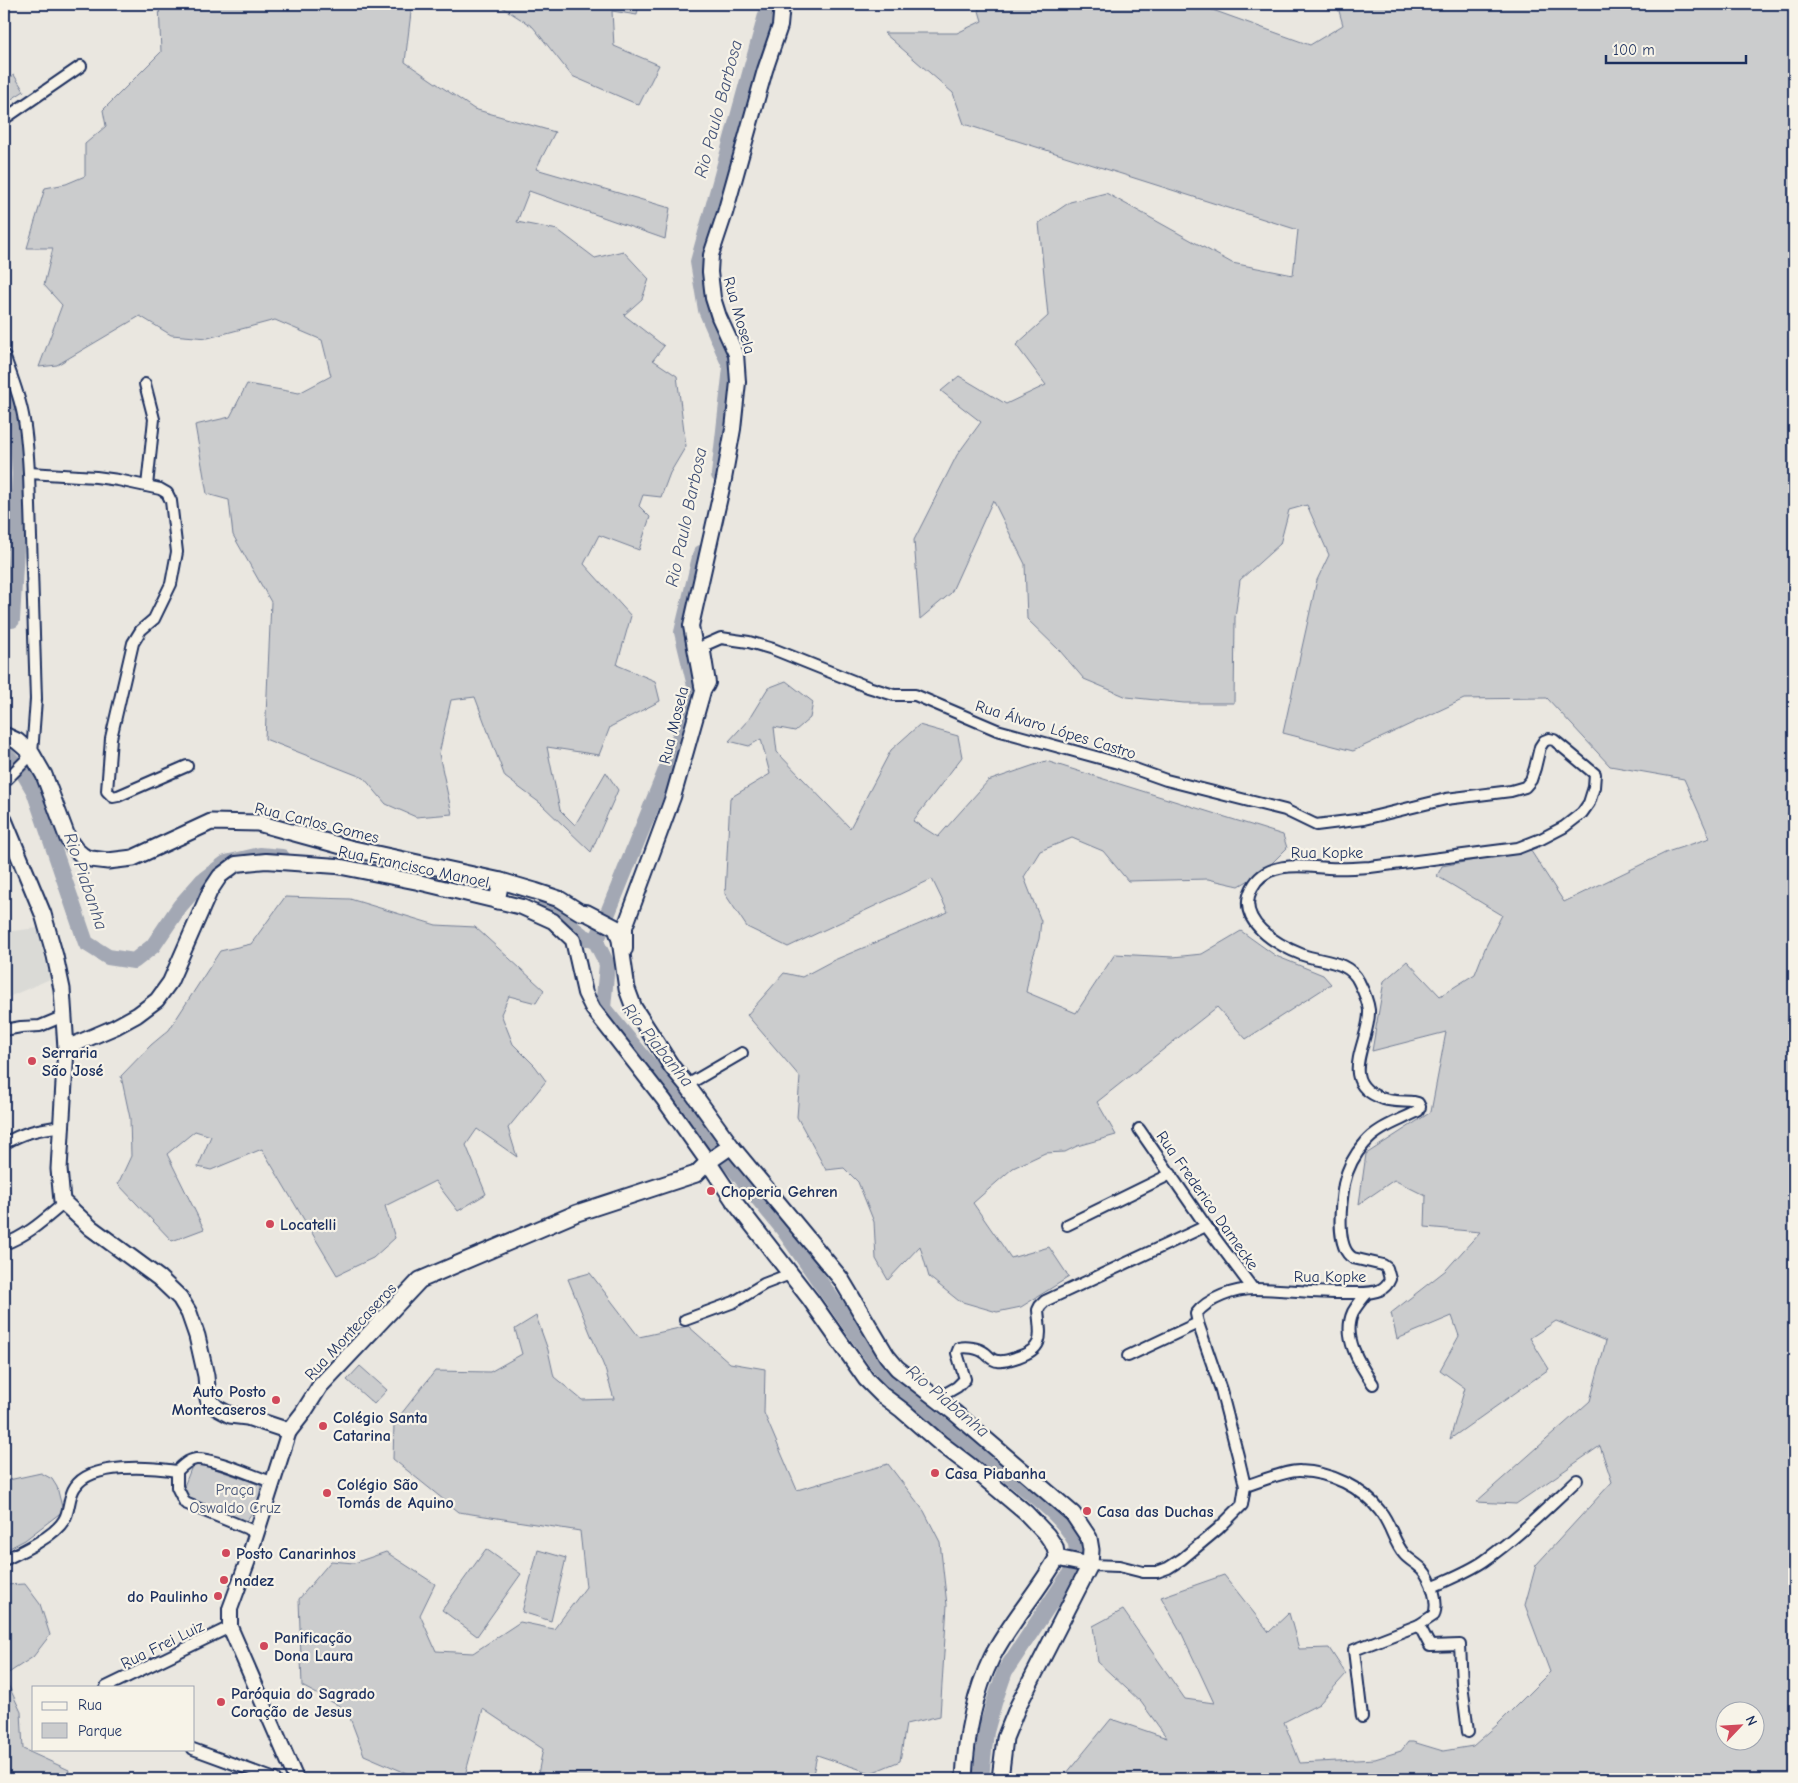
<svg xmlns="http://www.w3.org/2000/svg" width="1798" height="1783" viewBox="0 0 1798 1783" font-family="'Comic Neue',sans-serif">
<style>
.built{fill:#dadad6}
.green{fill:#cbcccd;stroke:#737e96;fill-rule:evenodd}
.lines{fill:none;stroke-linecap:round;stroke-linejoin:round}
.river{stroke:#a3a8b4;stroke-width:16}
.street-casing{stroke:#1b2f5e;stroke-width:14}
.secondary-casing{stroke:#1b2f5e;stroke-width:18}
.primary-casing{stroke:#1b2f5e;stroke-width:19}
.street{stroke:#f7f3e8;stroke-width:10}
.secondary{stroke:#f7f3e8;stroke-width:14}
.primary{stroke:#f7f3e8;stroke-width:15}
.poi-dot{fill:#d1495b;stroke:#f7f3e8;stroke-width:2}
.labels{text-anchor:middle;stroke-width:4.5;stroke-linejoin:round;paint-order:stroke}
.street-label{font-size:16px;fill:#1b2f5e;stroke:#f7f3e8}
.poi-label{font-size:16px;font-weight:bold;fill:#1b2f5e;stroke:#f7f3e8;text-anchor:start}
.park-label{font-size:16px;fill:#47567a;stroke:#f7f3e8}
.water-label{font-size:18px;font-style:italic;fill:#445378;stroke:#f7f3e8}
</style>
<rect width="100%" height="100%" fill="#eae7e0"/>
<filter id="ink" filterUnits="userSpaceOnUse"><feTurbulence type="fractalNoise" baseFrequency=".02" numOctaves="2"/><feDisplacementMap in="SourceGraphic" scale="10" xChannelSelector="R" yChannelSelector="G"/><feConvolveMatrix kernelMatrix="1 2 1 2 8 2 1 2 1" color-interpolation-filters="sRGB"/></filter>
<g filter="url(#ink)">
<!-- built -->
<polygon class="built" points="38,928 50,979 4,999 4,932"/>
<!-- green -->
<g class="green">
<polygon points="159,4 412,4 405,62 474,109 555,132 536,169 670,208 665,239 529,191 517,222 558,230 595,258 623,251 649,279 642,299 624,315 664,346 653,360 677,376 686,446 670,473 661,497 643,495 639,506 650,517 639,550 599,535 584,564 631,616 617,665 655,681 660,701 610,727 599,755 547,747 560,810 575,825 606,772 618,790 591,852 540,803 505,777 475,697 451,700 439,754 452,814 416,817 386,804 364,778 265,739 271,602 233,535 229,500 207,494 195,425 230,417 247,384 299,393 331,376 322,340 275,320 208,338 171,335 140,316 57,365 39,367 62,305 44,285 53,248 27,248 45,188 66,184 85,176 85,144 106,126 103,110 161,52"/>
<polygon points="497,4 639,4 637,15 612,11 614,46 659,65 639,105 572,76 533,27"/>
<path d="M977,4H1196L1310,45L1343,25L1337,4H1794V1779H1062L1111,1719L1167,1738L1141,1702L1098,1662L1093,1626L1123,1610L1185,1699L1214,1703L1182,1634L1161,1597L1224,1575L1269,1632L1289,1613L1299,1649L1329,1648L1346,1674L1319,1704L1284,1722L1300,1763L1375,1759L1401,1751L1408,1742H1413L1443,1751L1473,1746L1497,1725L1550,1672L1525,1605L1536,1565L1612,1482L1600,1446L1516,1504L1476,1502L1590,1401L1606,1341L1556,1321L1530,1338L1549,1369L1450,1439L1465,1388L1440,1370L1459,1336L1452,1316L1397,1339L1391,1313L1446,1270L1480,1232L1425,1227L1426,1196L1394,1180L1359,1204L1366,1154L1431,1112L1446,1032L1372,1051L1384,981L1407,961L1440,996L1475,974L1486,946L1502,915L1437,876L1442,866L1520,852L1529,848L1564,902L1667,852L1710,838L1684,779L1610,766L1547,698L1464,699L1353,751L1283,733L1317,580L1329,555L1307,505L1289,510L1280,544L1240,580L1235,618L1234,703H1184L1127,697L1084,679L1060,651L1027,619L1025,564L993,500L951,593L920,619L914,540L957,455L981,422L941,391L959,376L1006,404L1046,385L1016,345L1048,316L1039,223L1070,202L1106,193L1232,263L1293,275L1298,230L964,124L953,93L884,33H957L982,21ZM1726,1710H1756V1740H1726Z"/>
<polygon points="14,75 24,91 4,104 4,81"/>
<polygon points="786,681 813,702 810,718 795,731 774,727 777,752 850,828 891,750 919,725 958,736 962,757 913,821 938,837 988,781 1046,761 1283,835 1287,848 1263,872 1239,886 1208,879 1128,881 1103,851 1072,838 1040,851 1024,877 1041,921 1039,939 1032,960 1026,992 1076,1013 1115,954 1173,957 1202,954 1241,931 1276,956 1323,975 1331,984 1246,1039 1217,1007 1097,1102 1116,1135 1077,1146 1065,1152 1045,1153 1013,1168 973,1203 1011,1258 1049,1247 1069,1277 1021,1307 997,1312 959,1301 929,1277 920,1246 888,1280 876,1259 874,1222 858,1182 844,1168 826,1170 797,1117 800,1077 747,1015 784,973 802,977 832,961 948,912 932,879 788,947 747,927 725,894 730,798 770,774 761,739 749,746 729,741 749,719 768,688"/>
<polygon points="285,897 350,899 436,925 475,927 544,990 536,1003 509,996 501,1014 513,1044 535,1066 546,1081 508,1128 517,1157 477,1129 466,1145 486,1194 458,1211 435,1181 385,1206 395,1238 373,1258 337,1275 262,1149 211,1170 198,1167 211,1136 195,1131 167,1154 204,1229 172,1241 118,1184 131,1156 130,1118 121,1076 151,1045 169,1030 220,951 251,944"/>
<polygon points="590,1273 639,1337 688,1326 730,1363 765,1369 764,1413 797,1490 888,1464 924,1511 940,1542 947,1605 940,1716 906,1724 900,1761 871,1773 817,1755 812,1779 734,1779 733,1778 720,1779 537,1779 543,1749 483,1709 464,1779 420,1779 364,1755 347,1710 302,1686 299,1599 331,1561 354,1563 386,1552 435,1584 420,1615 436,1651 473,1653 520,1622 554,1629 586,1587 580,1531 459,1512 393,1459 394,1423 435,1371 490,1372 522,1354 515,1329 536,1316 548,1350 554,1377 582,1400 614,1399 605,1369 568,1279"/>
<polygon points="360,1366 387,1390 374,1404 347,1380"/>
<path d="M198,1463L258,1484L261,1486C260,1497 253,1514 245,1522L232,1520L189,1501L183,1489L192,1466Z"/>
<polygon points="41,1473 52,1479 57,1487 63,1511 25,1540 4,1551 4,1481"/>
<polygon points="486,1549 521,1574 477,1636 442,1610"/>
<polygon points="538,1550 566,1558 551,1621 522,1612"/>
<polygon points="25,1584 40,1604 50,1635 33,1657 4,1676 21,1712 23,1749 69,1770 67,1779 4,1779 4,1585"/>
</g>
<g class="lines">
<!-- river -->
<g class="river">
<polyline points="4,383 12,401 17,425 20,474 12,620"/>
<polyline points="719,475 731,368 706,310 698,262 768,8 768,4"/>
<polyline points="4,753 23,772 34,791 86,943 108,957 134,961 153,946 180,906 202,881 226,863 260,855 282,857"/>
<path d="M541,910L561,919L583,936L596,942L607,964L603,1008L783,1229L878,1365C917,1414 973,1446 1021,1485C1040,1501 1062,1517 1074,1539C1080,1550 1075,1561 1071,1572L1005,1671L994,1703L986,1732L981,1779"/>
<polyline points="596,942 697,694 682,632 701,553"/>
</g>
<defs>
<g id="street">
<polyline points="4,119 81,66"/>
<path d="M4,355C11,375 19,394 23,415C27,434 28,454 29,473L36,699L32,754L4,782"/>
<polyline points="145,384 154,419 147,486"/>
<polyline points="29,473 96,477 118,480 160,489 167,493 171,501 177,552 171,584 154,619 141,630 133,643 111,738 107,791 113,797 118,796 187,766"/>
<path d="M703,691L708,687L710,683L705,652V645L721,638L749,642L773,649L868,687L894,695H915L997,730L1118,763L1166,780L1285,810L1316,825L1364,819L1446,799L1511,791L1525,787L1531,780L1535,768L1540,747L1544,741L1549,739L1554,740L1595,774L1594,787L1589,803L1582,813L1564,827L1541,839L1518,848L1370,867C1356,868 1342,869 1328,868C1303,866 1266,860 1252,888C1235,921 1277,945 1303,955C1322,962 1349,960 1359,982C1363,990 1368,1001 1369,1010C1371,1041 1334,1083 1384,1099C1393,1102 1405,1101 1414,1102L1418,1103L1420,1107L1418,1111C1400,1121 1378,1127 1365,1143C1355,1154 1347,1169 1344,1184C1341,1202 1335,1248 1353,1258L1383,1265L1387,1268L1390,1279C1388,1284 1386,1287 1380,1290C1371,1294 1360,1293 1350,1293C1318,1294 1286,1289 1254,1289C1235,1289 1208,1298 1196,1314L1198,1323L1221,1390L1238,1456L1245,1486L1242,1505L1218,1529L1182,1559L1168,1568L1157,1572H1143L1119,1566L1090,1565"/>
<polyline points="4,1030 21,1027 40,1026 64,1016"/>
<polyline points="687,1085 742,1053"/>
<polyline points="1139,1129 1206,1226 1253,1289"/>
<path d="M4,1144C22,1132 41,1129 62,1126"/>
<polyline points="1067,1225 1171,1174"/>
<path d="M4,1244C27,1236 45,1219 63,1204"/>
<path d="M1367,1293C1362,1299 1357,1305 1353,1312C1342,1336 1359,1364 1373,1384"/>
<polyline points="685,1320 734,1302 764,1284 790,1274"/>
<polyline points="1128,1356 1198,1323"/>
<path d="M936,1399L957,1387L965,1379L957,1353L959,1348C966,1346 979,1348 985,1353C989,1356 992,1361 998,1361C1005,1362 1012,1359 1018,1357C1046,1348 1040,1335 1038,1310L1040,1306L1045,1301L1206,1226"/>
<path d="M1245,1486C1259,1482 1287,1470 1300,1471C1330,1472 1362,1487 1380,1511C1391,1524 1394,1543 1404,1554C1409,1560 1416,1563 1422,1569C1431,1579 1439,1601 1434,1615L1419,1625L1354,1650L1362,1717"/>
<path d="M256,1532L185,1503L177,1487V1471C182,1466 188,1460 196,1459C214,1458 253,1476 272,1482"/>
<path d="M4,1560C21,1552 54,1537 64,1520C70,1511 68,1497 75,1487C91,1462 151,1467 177,1471"/>
<path d="M1432,1587C1449,1579 1468,1572 1484,1561C1517,1538 1547,1508 1577,1480"/>
<polyline points="1419,1625 1430,1646 1460,1645 1462,1684 1468,1732"/>
<polyline points="106,1687 230,1627"/>
<polyline points="193,1749 275,1779"/>
</g>
<g id="secondary">
<polyline points="625,949 625,927 673,797 703,691 691,626 724,479 733,429 738,382 736,354 719,317 713,298 710,272 711,255 725,213 765,70 780,26 782,4"/>
<polyline points="66,1048 115,1027 137,1015 157,1000 170,982 210,891 220,876 236,864 266,861 337,866 418,882 522,907 553,921 573,940 585,993 593,1009 664,1100 708,1162"/>
<polyline points="289,1431 248,1560 230,1609 230,1627 296,1779"/>
</g>
<g id="primary">
<polyline points="4,735 17,741 32,754 44,775 68,839 76,850 83,856 91,859 108,861 133,858 211,822 258,823 349,848 501,881 535,891 559,899 580,912 587,913 616,928 620,940 627,989 634,1008 672,1067 687,1085 731,1146 841,1279 887,1356 897,1368 955,1413 1073,1514 1089,1538 1091,1550 1090,1565 1018,1706 1005,1738 1000,1779"/>
<polyline points="4,820 43,914 55,956 62,989 66,1048 59,1169 62,1201 91,1228 159,1278 180,1298 189,1313 197,1336 206,1376 208,1399 217,1408 230,1415 247,1417 289,1431 303,1413 320,1386 420,1280 577,1213 696,1174 708,1162 731,1146"/>
<polyline points="497,901 501,881"/>
<path d="M708,1162L736,1204L810,1299L866,1379L882,1395L902,1410L940,1443L969,1465L1026,1513L1047,1535L1055,1547L1057,1558C1038,1592 1010,1622 992,1657C973,1696 966,1737 964,1779"/>
<polyline points="1057,1558 1090,1565"/>
</g>
</defs>
<!-- street casing -->
<use href="#street" class="street-casing"/>
<!-- secondary casing -->
<use href="#secondary" class="secondary-casing"/>
<!-- primary casing -->
<use href="#primary" class="primary-casing"/>
<!-- street -->
<use href="#street" class="street"/>
<!-- secondary -->
<use href="#secondary" class="secondary"/>
<!-- primary -->
<use href="#primary" class="primary"/>
</g>
</g>
<!-- markers -->
<g class="poi-dot">
<circle cx="32" cy="1061" r="5"/>
<circle cx="711" cy="1191" r="5"/>
<circle cx="270" cy="1224" r="5"/>
<circle cx="276" cy="1400" r="5"/>
<circle cx="323" cy="1426" r="5"/>
<circle cx="935" cy="1473" r="5"/>
<circle cx="327" cy="1493" r="5"/>
<circle cx="1087" cy="1511" r="5"/>
<circle cx="226" cy="1553" r="5"/>
<circle cx="224" cy="1580" r="5"/>
<circle cx="218" cy="1596" r="5"/>
<circle cx="264" cy="1646" r="5"/>
<circle cx="221" cy="1702" r="5"/>
</g>
<g class="labels">
<!-- street labels -->
<g class="street-label">
<text transform="translate(740 315) rotate(74)" y="6">Rua Mosela</text>
<text transform="translate(673 725) rotate(-76)" y="6">Rua Mosela</text>
<text transform="translate(1056 729) rotate(17)" y="6">Rua Álvaro Lópes Castro</text>
<text transform="translate(317 822) rotate(14)" y="6">Rua Carlos Gomes</text>
<text x="1327" y="858">Rua Kopke</text>
<text transform="translate(414 866) rotate(12)" y="6">Rua Francisco Manoel</text>
<text transform="translate(1208 1200) rotate(55)" y="6">Rua Frederico Damecke</text>
<text x="1330" y="1282">Rua Kopke</text>
<text transform="translate(350 1331) rotate(-47)" y="6">Rua Montecaseros</text>
<text transform="translate(162 1644) rotate(-26)" y="6">Rua Frei Luiz</text>
</g>
<!-- poi labels -->
<g class="poi-label">
<text x="42" y="1058">Serraria<tspan x="42" dy="18">São José</tspan></text>
<text x="721" y="1197">Choperia Gehren</text>
<text x="280" y="1230">Locatelli</text>
<text x="266" y="1397" text-anchor="end">Auto Posto<tspan x="266" dy="18">Montecaseros</tspan></text>
<text x="333" y="1423">Colégio Santa<tspan x="333" dy="18">Catarina</tspan></text>
<text x="945" y="1479">Casa Piabanha</text>
<text x="337" y="1490">Colégio São<tspan x="337" dy="18">Tomás de Aquino</tspan></text>
<text x="1097" y="1517">Casa das Duchas</text>
<text x="236" y="1559">Posto Canarinhos</text>
<text x="234" y="1586">nadez</text>
<text x="208" y="1602" text-anchor="end">do Paulinho</text>
<text x="274" y="1643">Panificação<tspan x="274" dy="18">Dona Laura</tspan></text>
<text x="231" y="1699">Paróquia do Sagrado<tspan x="231" dy="18">Coração de Jesus</tspan></text>
</g>
<!-- park labels -->
<g class="park-label">
<text x="235" y="1495">Praça<tspan x="235" dy="18">Oswaldo Cruz</tspan></text>
</g>
<!-- water labels -->
<g class="water-label">
<text transform="translate(718 109) rotate(-75)" y="6">Rio Paulo Barbosa</text>
<text transform="translate(686 517) rotate(-78)" y="6">Rio Paulo Barbosa</text>
<text transform="translate(86 881) rotate(71)" y="6">Rio Piabanha</text>
<text transform="translate(658 1045) rotate(51)" y="6">Rio Piabanha</text>
<text transform="translate(948 1401) rotate(40)" y="6">Rio Piabanha</text>
</g>
</g>
<!-- margin -->
<rect width="1798" height="1783" fill="none" stroke="#f7f3e8" stroke-width="20"/>
<rect x="10" y="10" width="1778" height="1763" fill="none" stroke="#1b2f5e" stroke-width="2" filter="url(#ink)"/>
<!-- legend -->
<rect x="32" y="1686" width="162" height="65" fill="#f7f3e8" stroke="#9fa5b1"/>
<rect x="42" y="1702" width="25" height="8" fill="#f7f3e8" stroke="#9fa5b1"/>
<text x="78" y="1710" font-size="15" fill="#1b2f5e">Rua</text>
<rect x="42" y="1723" width="25" height="15" fill="#cbcccd" stroke="#9fa5b1"/>
<text x="78" y="1736" font-size="15" fill="#1b2f5e">Parque</text>
<!-- north arrow -->
<g transform="translate(1740 1726) rotate(65)"><circle r="24" fill="#f7f3e8" stroke="#9fa5b1"/>
<path d="M0-4L9 19L0 12L-9 19Z" fill="#d1495b"/>
<text y="-8" font-size="14" font-weight="bold" text-anchor="middle" fill="#1b2f5e">N</text>
</g>
<!-- scale -->
<path d="M1606 55v8h140v-8" fill="none" stroke="#1b2f5e" stroke-width="2.5"/>
<text x="1613" y="55" font-size="15" fill="#1b2f5e" stroke="#f7f3e8" stroke-width="4" paint-order="stroke">100 m</text>
</svg>
